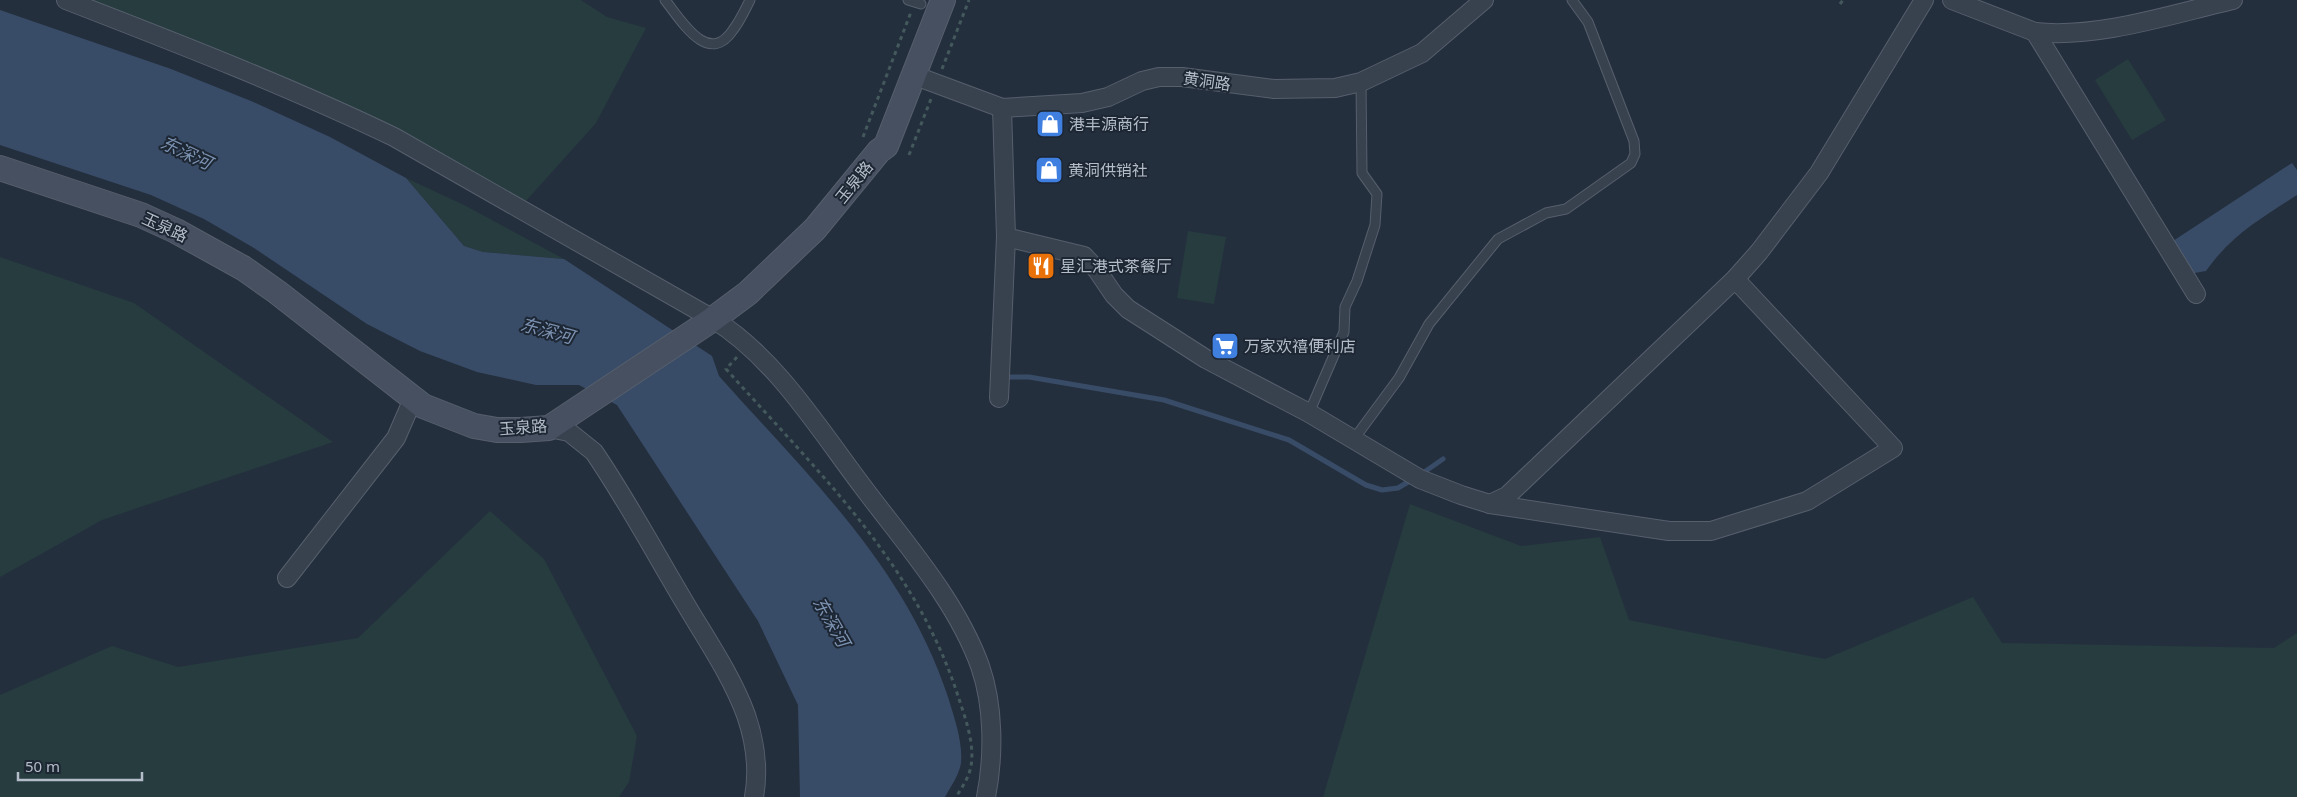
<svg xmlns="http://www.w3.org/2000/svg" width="2297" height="797" viewBox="0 0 2297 797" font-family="'Noto Sans','Noto Sans SC',sans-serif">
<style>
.green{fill:#263c3f}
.water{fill:#394c67}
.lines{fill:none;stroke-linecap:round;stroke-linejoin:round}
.stream{stroke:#394c67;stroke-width:5}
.lane-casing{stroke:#565f6c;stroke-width:11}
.street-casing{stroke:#565f6c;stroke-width:20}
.secondary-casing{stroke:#565f6c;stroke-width:26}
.path{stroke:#44595c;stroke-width:3;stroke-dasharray:4 4;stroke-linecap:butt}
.lane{stroke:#38414e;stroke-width:9}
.street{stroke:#38414e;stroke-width:18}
.secondary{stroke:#465061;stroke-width:24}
.labels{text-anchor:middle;stroke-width:4;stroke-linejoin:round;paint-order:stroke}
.street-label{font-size:16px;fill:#b4bcc9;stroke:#1d2633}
.poi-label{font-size:16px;fill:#b4bcc9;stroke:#1d2633;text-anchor:start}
.water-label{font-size:18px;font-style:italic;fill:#7c92b1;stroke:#1d2633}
</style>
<rect width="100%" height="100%" fill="#242f3e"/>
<!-- green -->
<g class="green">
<polygon points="87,0 581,0 607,17 646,28 596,123 526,201 299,89"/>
<polygon points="2128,59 2166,120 2132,140 2095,80"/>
<polygon points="406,178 464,205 564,259 483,252 464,246"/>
<polygon points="1188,231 1226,237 1214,304 1177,298"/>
<polygon points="0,257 134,303 333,442 102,520 0,577"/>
<polygon points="1410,504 1521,546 1600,537 1629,620 1825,659 1973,597 2002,643 2274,648 2297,633 2297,797 1323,797"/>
<polygon points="490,511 544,559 637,736 629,782 619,797 0,797 0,695 112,646 178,667 358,638"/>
</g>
<!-- water -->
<g class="water">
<path d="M0,10L171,69L251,101L330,137L406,178L464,246L483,252L564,259L712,356L719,376C808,476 905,566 948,697C954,717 963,742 961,763C959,775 951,786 945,797H800L798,705L758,621L617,405L579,385H536L477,372L420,351L367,324L254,248L204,219L151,195L0,145Z"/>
<path d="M2292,163L2297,170V195C2262,218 2231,235 2206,271L2194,273L2173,241Z"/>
</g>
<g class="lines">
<!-- stream -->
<g class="stream">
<polyline points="1003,377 1029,377 1164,400 1289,440 1366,485 1382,490 1398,488 1413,479"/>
<polyline points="1420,475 1443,459"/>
</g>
<defs>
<g id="lane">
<path d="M665,0C681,20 708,67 733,30C740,21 745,10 750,0"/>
<polyline points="908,0 921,4"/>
<polyline points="1309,413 1344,332 1345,307 1357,281 1375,225 1377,194 1362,173 1361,82"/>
<polyline points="1354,439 1399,378 1429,324 1498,239 1546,213 1566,209 1631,163 1635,154 1634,141 1588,22 1572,0"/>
</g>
<g id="street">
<path d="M66,0C177,43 288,86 394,137L713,319C775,357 819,429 863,487C905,543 956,600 980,666C994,706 994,756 986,797"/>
<polyline points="1952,0 2035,32 2196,294"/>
<path d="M2035,32C2097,39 2172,14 2233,0"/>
<polyline points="913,75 1002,108 1082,103 1108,97 1142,81 1159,77 1182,77 1274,89 1335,88 1361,82 1422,53 1484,0"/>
<polyline points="1006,237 1084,256 1097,270 1114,295 1128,309 1206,359 1309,413 1420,479 1461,495 1490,504 1669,531 1711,531 1807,501 1893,448 1735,279"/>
<polyline points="999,398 1006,237 1002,108"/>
<path d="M549,428L569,432L594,452C626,499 653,549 682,598C704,636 731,674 746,715C755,741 759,769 754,797"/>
<polyline points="1490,504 1507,496 1735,279 1759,252 1819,173 1924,0"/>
<polyline points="287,578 396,438 413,399"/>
</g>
<polyline id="secondary" points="0,168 141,215 176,231 243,268 277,292 423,406 474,426 497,430 521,430 549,428 713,319 748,293 815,229 879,151 886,146 943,0"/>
</defs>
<!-- lane casing -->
<use href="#lane" class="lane-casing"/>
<!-- street casing -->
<use href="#street" class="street-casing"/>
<!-- secondary casing -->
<use href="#secondary" class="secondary-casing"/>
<!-- path -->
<g class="path">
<polyline points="1840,4 1843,0"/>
<polyline points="942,69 969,0"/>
<polyline points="863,137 911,12"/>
<polyline points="909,155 931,99"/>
<path d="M737,357L726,369C817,471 915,563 958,696C965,717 975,744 971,766C969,778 962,787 956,797"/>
</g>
<!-- lane -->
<use href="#lane" class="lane"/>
<!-- street -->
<use href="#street" class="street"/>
<!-- secondary -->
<use href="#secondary" class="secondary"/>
</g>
<!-- icons -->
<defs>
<symbol id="shop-square" viewBox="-11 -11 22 22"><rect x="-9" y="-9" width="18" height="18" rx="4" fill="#3f7fe0" stroke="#1d2633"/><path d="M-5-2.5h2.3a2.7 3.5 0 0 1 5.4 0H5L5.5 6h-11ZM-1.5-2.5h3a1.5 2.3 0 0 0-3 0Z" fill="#fff"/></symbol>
<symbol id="restaurant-square" viewBox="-11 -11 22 22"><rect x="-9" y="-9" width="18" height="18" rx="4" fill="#e8710a" stroke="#1d2633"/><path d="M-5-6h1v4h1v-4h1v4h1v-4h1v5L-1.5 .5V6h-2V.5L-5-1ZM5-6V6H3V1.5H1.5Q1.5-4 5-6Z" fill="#fff"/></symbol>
<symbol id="supermarket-square" viewBox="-11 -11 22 22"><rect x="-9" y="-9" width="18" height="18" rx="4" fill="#3f7fe0" stroke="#1d2633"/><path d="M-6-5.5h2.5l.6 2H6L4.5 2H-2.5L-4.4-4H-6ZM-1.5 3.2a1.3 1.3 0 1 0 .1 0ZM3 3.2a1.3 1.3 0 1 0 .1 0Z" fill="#fff"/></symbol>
</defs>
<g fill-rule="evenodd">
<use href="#shop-square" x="1034" y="108" width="32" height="32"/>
<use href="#shop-square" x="1033" y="154" width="32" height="32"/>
<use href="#restaurant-square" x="1025" y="250" width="32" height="32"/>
<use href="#supermarket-square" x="1209" y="330" width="32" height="32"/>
</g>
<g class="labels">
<!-- street labels -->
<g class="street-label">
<text transform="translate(1207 81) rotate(8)" y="6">黄洞路</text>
<text transform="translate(854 182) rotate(-51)" y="6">玉泉路</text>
<text transform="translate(165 227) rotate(25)" y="6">玉泉路</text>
<text transform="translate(523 427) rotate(-4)" y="6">玉泉路</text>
</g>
<!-- poi labels -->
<g class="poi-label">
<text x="1069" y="130">港丰源商行</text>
<text x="1068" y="176">黄洞供销社</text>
<text x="1060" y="272">星汇港式茶餐厅</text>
<text x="1244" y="352">万家欢禧便利店</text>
</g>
<!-- water labels -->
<g class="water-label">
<text transform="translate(186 153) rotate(25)" y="6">东深河</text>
<text transform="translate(547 331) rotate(15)" y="6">东深河</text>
<text transform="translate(831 622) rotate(60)" y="6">东深河</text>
</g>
</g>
<!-- scale -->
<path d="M18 772v8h124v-8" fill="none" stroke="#b4bcc9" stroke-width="2.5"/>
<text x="25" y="772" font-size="15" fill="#b4bcc9" stroke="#1d2633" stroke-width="4" paint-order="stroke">50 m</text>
</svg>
